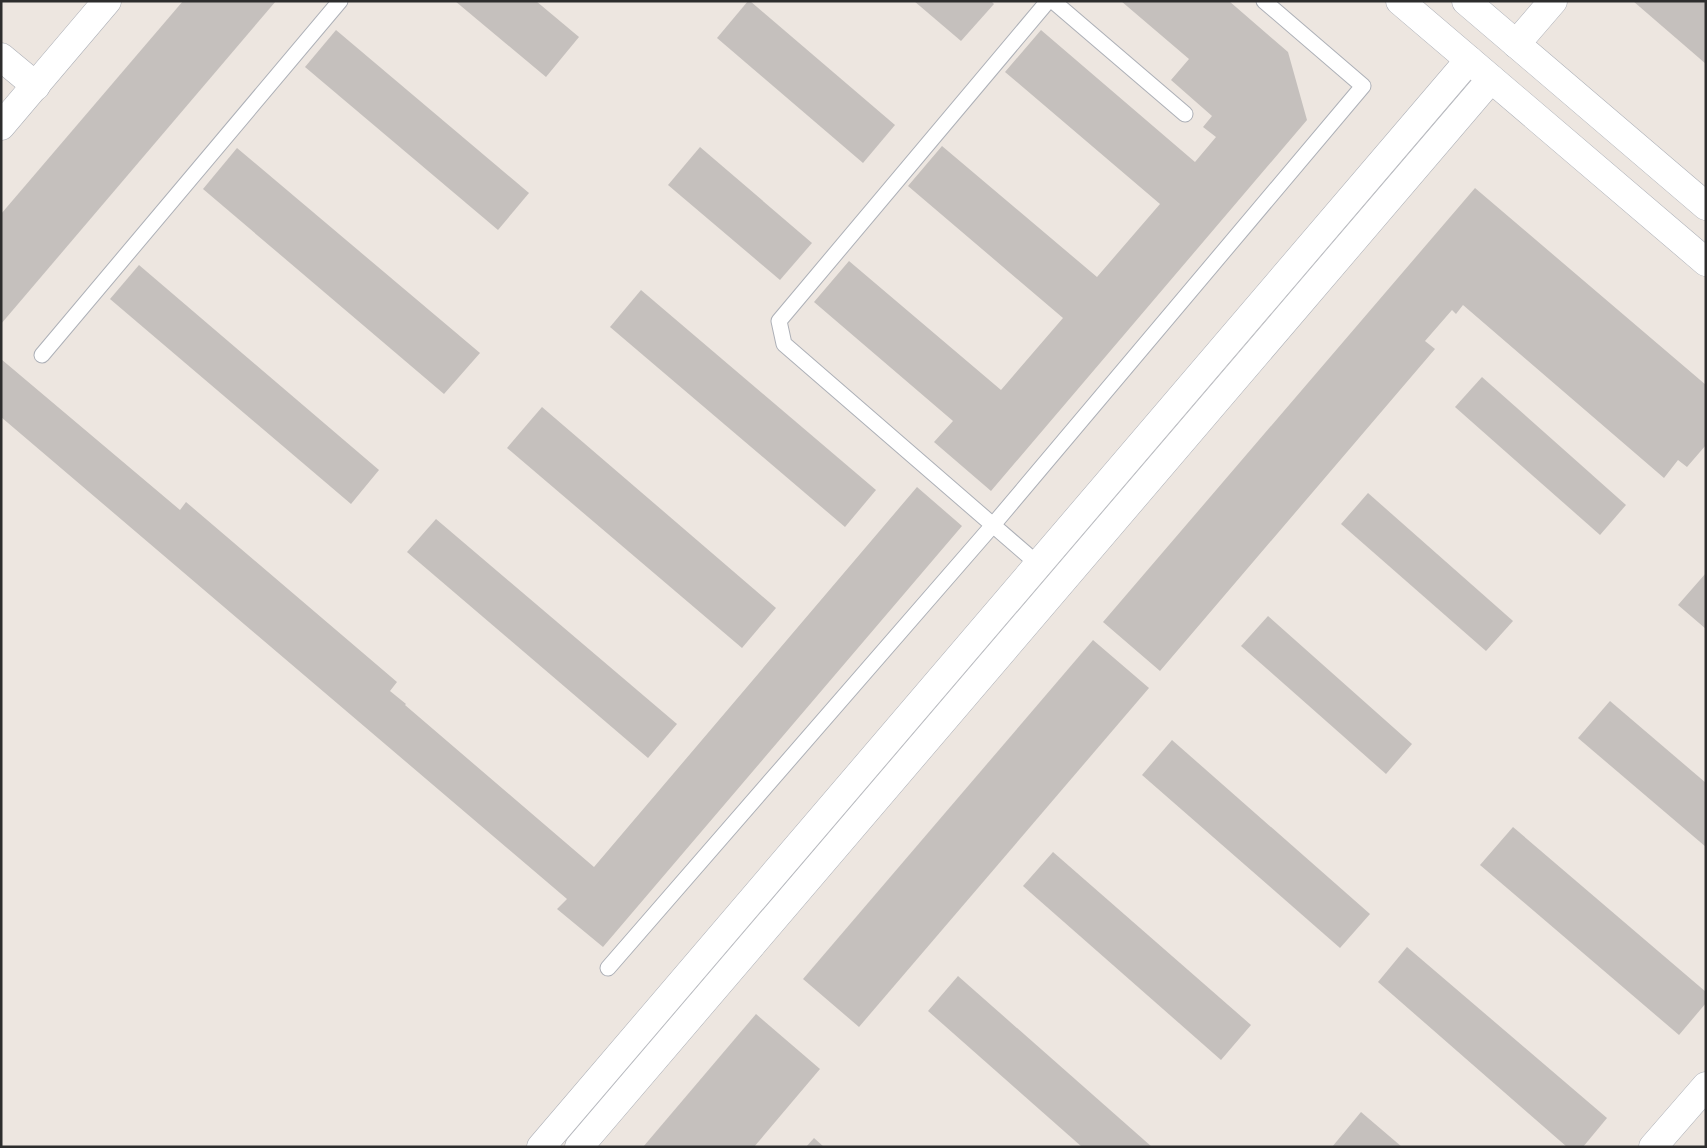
<svg xmlns="http://www.w3.org/2000/svg" width="1707" height="1148" viewBox="0 0 1707 1148" font-family="Rubik,sans-serif">
<style>
.building{fill:#c5c0bd}
.lines{fill:none;stroke-linecap:round;stroke-linejoin:round}
.lane-casing{stroke:#adb0b7;stroke-width:17}
.street-casing{stroke:#adb0b7;stroke-width:29}
.secondary-casing{stroke:#adb0b7;stroke-width:29}
.lane{stroke:#fff;stroke-width:15}
.street{stroke:#fff;stroke-width:28}
.secondary{stroke:#fff;stroke-width:28}
</style>
<rect width="100%" height="100%" fill="#ede6e0"/>
<!-- building -->
<g class="building">
<polygon points="183,1 276,1 1,324 1,214"/>
<polygon points="455,1 536,1 579,37 546,77"/>
<polygon points="748,1 750,1 895,125 863,163 717,38"/>
<polygon points="914,1 991,1 994,4 961,41"/>
<polygon points="1121,1 1229,1 1288,52 1307,120 991,491 934,442 953,421 814,302 849,261 1001,390 1063,318 908,186 942,146 1097,277 1160,204 1005,72 1041,30 1195,162 1216,137 1203,127 1212,116 1171,80 1189,59"/>
<polygon points="1633,1 1706,1 1706,64"/>
<polygon points="336,30 529,193 498,230 305,67"/>
<polygon points="700,147 812,243 780,280 668,185"/>
<polygon points="237,148 480,353 444,394 203,189"/>
<polygon points="1475,188 1706,385 1706,445 1687,467 1678,460 1664,478 1463,305 1456,314 1452,310 1425,341 1435,349 1160,671 1103,622"/>
<polygon points="139,265 379,470 351,504 110,299"/>
<polygon points="641,290 876,490 845,527 610,327"/>
<polygon points="1,359 180,510 186,502 397,682 390,691 406,704 405,705 594,867 917,487 962,526 603,947 557,909 567,899 1,417"/>
<polygon points="1482,377 1626,505 1600,535 1455,407"/>
<polygon points="542,407 776,608 742,648 507,448"/>
<polygon points="1368,493 1513,621 1486,651 1341,524"/>
<polygon points="436,519 677,724 648,758 407,552"/>
<polygon points="1706,573 1706,629 1678,605"/>
<polygon points="1268,616 1412,744 1386,774 1241,646"/>
<polygon points="1093,640 1149,688 859,1027 803,979"/>
<polygon points="1610,701 1706,783 1706,847 1578,738"/>
<polygon points="1172,740 1370,914 1340,948 1142,775"/>
<polygon points="1513,827 1706,992 1706,1003 1679,1035 1480,865"/>
<polygon points="1053,852 1251,1025 1221,1060 1023,886"/>
<polygon points="1407,947 1607,1118 1583,1147 1567,1147 1378,982"/>
<polygon points="958,976 1152,1147 1082,1147 928,1011"/>
<polygon points="756,1014 820,1069 754,1147 643,1147"/>
<polygon points="1361,1112 1402,1147 1332,1147"/>
<polygon points="814,1138 824,1147 806,1147"/>
</g>
<g class="lines">
<defs>
<g id="lane">
<polyline points="1053,1 1185,114"/>
<polyline points="42,355 340,1"/>
<polyline points="1039,565 784,344 779,321 1048,1"/>
<polyline points="608,968 993,525 1363,86 1264,1"/>
</g>
<g id="street">
<polyline points="1,57 36,86"/>
<polyline points="1,126 107,1"/>
<polyline points="1653,1147 1706,1086"/>
</g>
<g id="secondary">
<polyline points="1400,1 1706,262"/>
<polyline points="1466,1 1706,206"/>
<polyline points="1516,44 1553,1"/>
<polyline points="541,1147 1469,60"/>
<polyline points="579,1147 1491,79"/>
</g>
</defs>
<!-- lane casing -->
<use href="#lane" class="lane-casing"/>
<!-- street casing -->
<use href="#street" class="street-casing"/>
<!-- secondary casing -->
<use href="#secondary" class="secondary-casing"/>
<!-- lane -->
<use href="#lane" class="lane"/>
<!-- street -->
<use href="#street" class="street"/>
<!-- secondary -->
<use href="#secondary" class="secondary"/>
</g>
<!-- border -->
<rect width="1707" height="1148" fill="none" stroke="#2d2d2d" stroke-width="5"/>
</svg>
